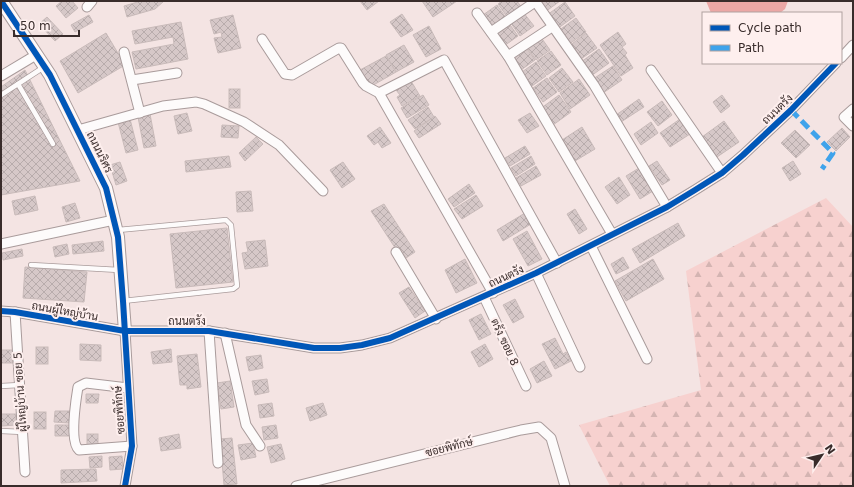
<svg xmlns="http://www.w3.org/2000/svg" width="854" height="487" viewBox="0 0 854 487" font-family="'DejaVu Sans',Sarabun,sans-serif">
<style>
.forest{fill:url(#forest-firs)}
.water{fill:#eca7a5}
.building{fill:url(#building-cross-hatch);stroke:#c9bbba}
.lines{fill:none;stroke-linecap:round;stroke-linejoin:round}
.service-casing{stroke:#a99b9b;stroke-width:6}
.minor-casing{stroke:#a99b9b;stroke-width:11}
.tertiary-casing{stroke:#a99b9b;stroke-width:14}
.service{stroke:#fdfbfb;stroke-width:4.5}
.minor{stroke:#fdfbfb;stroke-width:9}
.tertiary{stroke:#fdfbfb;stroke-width:12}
.quiet{stroke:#3fa3eb;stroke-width:5;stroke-dasharray:10 5;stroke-linecap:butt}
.cycleway-casing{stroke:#feefee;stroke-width:8}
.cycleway{stroke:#0057b8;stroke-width:6}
.labels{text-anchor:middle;stroke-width:4;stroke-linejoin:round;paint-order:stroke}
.street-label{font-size:11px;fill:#392c2b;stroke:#feefee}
</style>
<defs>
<pattern id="forest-firs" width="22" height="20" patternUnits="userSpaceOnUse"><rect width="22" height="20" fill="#f7d1cf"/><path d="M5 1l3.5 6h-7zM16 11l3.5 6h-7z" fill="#d4b4b2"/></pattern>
<pattern id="building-cross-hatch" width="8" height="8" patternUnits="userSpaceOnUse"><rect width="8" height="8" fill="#d6c8c8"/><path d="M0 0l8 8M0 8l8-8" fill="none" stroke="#b8acac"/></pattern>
</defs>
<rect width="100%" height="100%" fill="#f4e4e3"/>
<!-- forest -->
<polygon class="forest" points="826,198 853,227 853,486 610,486 579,425 701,390 686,271"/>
<!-- water -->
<polygon class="water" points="706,1 788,1 785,9 780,13 711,13"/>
<!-- building -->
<g class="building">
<polygon points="62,1 72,1 78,8 66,18 56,6"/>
<polygon points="141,1 164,1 155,9 127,17 124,6"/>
<polygon points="360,1 379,1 367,10"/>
<polygon points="422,1 457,1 433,17"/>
<polygon points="502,1 517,1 522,8 508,18 498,4"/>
<polygon points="537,1 560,1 545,12"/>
<polygon points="565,2 575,16 557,29 547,15"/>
<polygon points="497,5 507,19 493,29 483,15"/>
<polygon points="523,12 534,26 520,36 510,22"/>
<polygon points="402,14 413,30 401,37 390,22"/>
<polygon points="89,15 93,22 75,32 71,25"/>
<polygon points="233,15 241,48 218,53 214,38 222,37 221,32 214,34 210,20"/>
<polygon points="47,17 63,34 55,41 39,24"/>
<polygon points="576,18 586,32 568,45 558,31"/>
<polygon points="181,22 188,59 136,69 132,52 174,44 173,37 135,44 132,31"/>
<polygon points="508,22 518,36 504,46 494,32"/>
<polygon points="429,26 441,49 426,57 413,35"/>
<polygon points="618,32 626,44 622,47 627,53 625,55 633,68 621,76 600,45"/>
<polygon points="106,33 125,65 78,93 60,61"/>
<polygon points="586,33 597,48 578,61 568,47"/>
<polygon points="540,36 550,50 536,60 526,46"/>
<polygon points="404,45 414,62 396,72 386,55"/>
<polygon points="525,46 535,60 521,70 511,56"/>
<polygon points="599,49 609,63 591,76 581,62"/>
<polygon points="551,51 561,65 547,75 537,61"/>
<polygon points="386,56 396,72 370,87 360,70"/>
<polygon points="536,62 546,76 532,86 522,72"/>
<polygon points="613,66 622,80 603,93 593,79"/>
<polygon points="562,68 573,82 559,92 549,78"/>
<polygon points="25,70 80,181 1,195 1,87"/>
<polygon points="547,78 557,92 543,102 533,88"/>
<polygon points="579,79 590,95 570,109 560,93"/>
<polygon points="411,81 420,96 402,106 397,97 400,95 396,90"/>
<rect x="229" y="89" width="11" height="19"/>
<polygon points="423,95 429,105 407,118 401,108"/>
<polygon points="559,95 571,112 553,125 540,109"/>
<polygon points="722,95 730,106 721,113 713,102"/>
<polygon points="639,99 644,107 621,122 616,115"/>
<polygon points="662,101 672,115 658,126 647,112"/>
<polygon points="428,107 434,117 415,129 408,120"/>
<polygon points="187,113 192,131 178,134 174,116"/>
<polygon points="530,113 539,126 527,133 518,120"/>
<polygon points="150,114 156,146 144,148 138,117"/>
<polygon points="435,116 441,124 419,138 414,131"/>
<polygon points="130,119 138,150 126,153 118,122"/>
<polygon points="680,119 690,134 670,147 660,133"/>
<polygon points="724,121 739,142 717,157 702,137"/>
<polygon points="651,122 658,133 641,145 634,134"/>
<polygon points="222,125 239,126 238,138 221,137"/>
<polygon points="380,127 391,143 382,148 378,142 374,145 367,136"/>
<polygon points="582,127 595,149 575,161 562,140"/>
<polygon points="842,128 850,137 836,151 827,142"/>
<polygon points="795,130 810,145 796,158 781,143"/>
<polygon points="256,137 263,144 245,161 239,153"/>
<polygon points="525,146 530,154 510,166 505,158"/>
<polygon points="229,156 231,167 186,172 185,161"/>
<polygon points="531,156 535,164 516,176 511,168"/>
<polygon points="657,161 670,180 662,185 649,166"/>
<polygon points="793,161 801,174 790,181 782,168"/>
<polygon points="120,162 127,181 116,185 110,165"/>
<polygon points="343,162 355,179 342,188 330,170"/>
<polygon points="536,166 541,175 521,186 516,178"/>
<polygon points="639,168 653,191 640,199 626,176"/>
<polygon points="619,177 630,195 617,204 605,187"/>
<polygon points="469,184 475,193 454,207 448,199"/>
<polygon points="251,191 253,211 237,212 236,192"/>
<polygon points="476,195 483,206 462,219 454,209"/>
<polygon points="35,196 38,210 15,215 12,201"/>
<polygon points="75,203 80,218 66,222 62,207"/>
<polygon points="384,204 415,252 403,260 371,211"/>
<polygon points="575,209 587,229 579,234 567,214"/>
<polygon points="525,213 531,224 503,241 497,230"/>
<polygon points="678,223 685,236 640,263 632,249"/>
<polygon points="227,228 233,282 176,288 170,234"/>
<polygon points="527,231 542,259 528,266 513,239"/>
<polygon points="265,240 268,266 245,269 242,253 248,252 246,242"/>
<polygon points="103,241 104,251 73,254 72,245"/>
<polygon points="67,244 69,254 55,257 53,247"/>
<polygon points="22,249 23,256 3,260 2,253"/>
<polygon points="623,257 629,268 616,274 611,264"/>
<polygon points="465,259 477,283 456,293 445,270"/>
<polygon points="653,259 664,279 626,301 615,281"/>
<polygon points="25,267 87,272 84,302 23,298"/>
<polygon points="409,287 425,311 415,318 399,293"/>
<polygon points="515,299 524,317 513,323 503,305"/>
<polygon points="481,314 491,334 479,340 469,320"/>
<polygon points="555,338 563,354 566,352 571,361 555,369 542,344"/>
<polygon points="80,344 101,345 101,361 80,360"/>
<polygon points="485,344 493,359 479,367 471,352"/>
<rect x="36" y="347" width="12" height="17"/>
<polygon points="171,349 172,362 153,364 151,352"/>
<rect x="1" y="350" width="12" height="13"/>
<polygon points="197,354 201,387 187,389 187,385 180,385 177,356"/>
<polygon points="261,355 263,368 249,371 246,357"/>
<polygon points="544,361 552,376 537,383 530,369"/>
<polygon points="267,379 269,392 255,395 252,381"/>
<polygon points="230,381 234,407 221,409 217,383"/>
<polygon points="86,394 99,394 98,403 86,403"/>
<polygon points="272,403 274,416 260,418 258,405"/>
<polygon points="323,403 327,415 310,421 306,408"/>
<polygon points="55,411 70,411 69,423 54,422"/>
<rect x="34" y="412" width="12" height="17"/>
<polygon points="1,414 16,414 16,425 1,426"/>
<polygon points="55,425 70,425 71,436 55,436"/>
<polygon points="276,425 278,438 264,440 262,427"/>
<rect x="87" y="434" width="11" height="12"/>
<polygon points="179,434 181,448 161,451 159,438"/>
<polygon points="232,438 237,484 224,485 220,439"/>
<polygon points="253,443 256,457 241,460 238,445"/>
<polygon points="281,444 285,459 271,463 267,447"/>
<polygon points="102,456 102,467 90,468 89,457"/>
<polygon points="122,456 123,469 110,470 109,457"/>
<polygon points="96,469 97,481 61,483 61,470"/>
</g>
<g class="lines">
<defs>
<g id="service">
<polyline points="18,84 53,144"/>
<polyline points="1,95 44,67"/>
<polyline points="118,230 226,220 231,225 237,286 233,289 123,301"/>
<polyline points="31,265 119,270"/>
<polyline points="1,386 20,385"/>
<polyline points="1,431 23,432"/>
</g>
<g id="minor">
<polyline points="535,1 594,85 667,207"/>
<polyline points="87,7 92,1"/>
<polyline points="477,13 508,56 612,234"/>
<polyline points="491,32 535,2"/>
<polyline points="262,39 285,74 292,75 339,48 341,48 363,83 366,86 379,93 493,293"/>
<polyline points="124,52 140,113"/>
<polyline points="508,56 552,27"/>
<polyline points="841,58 853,45"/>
<polyline points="651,70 722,173"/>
<polyline points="1,76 36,55"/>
<polyline points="132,80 177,73"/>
<polyline points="379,93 444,60 557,263"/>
<polyline points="853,109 844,117 853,126"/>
<polyline points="78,130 163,106 196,102 204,104 244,122 279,145 323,191"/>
<polyline points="1,244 114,220"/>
<polyline points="591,246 647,359"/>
<polyline points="396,252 436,319"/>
<polyline points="536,273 580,367"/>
<polyline points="484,297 526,386"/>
<polyline points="1,311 15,312 125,331 209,331 314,348 340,348 362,345 390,338 536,273 667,207 695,190 722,173 743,155 791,110 836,63"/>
<polyline points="15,312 25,472"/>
<polyline points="125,331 132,446 125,486"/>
<polyline points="209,331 218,463"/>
<polyline points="225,333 246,425 260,446"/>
<path d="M128,388L86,383L78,387C76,399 69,442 79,450L132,446"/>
<polyline points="296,486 521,430 539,427 551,438 565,486"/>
</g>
<polyline id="tertiary" points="1,1 50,75 106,188 118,237 125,331"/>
</defs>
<!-- service casing -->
<use href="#service" class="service-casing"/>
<!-- minor casing -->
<use href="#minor" class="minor-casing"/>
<!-- tertiary casing -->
<use href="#tertiary" class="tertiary-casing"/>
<!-- service -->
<use href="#service" class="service"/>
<!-- minor -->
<use href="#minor" class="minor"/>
<!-- tertiary -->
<use href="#tertiary" class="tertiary"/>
<!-- quiet -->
<polyline class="quiet" points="791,110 833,153 822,169"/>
<defs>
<g id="cycleway">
<polyline points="1,1 50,75 106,188 118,237 123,301 132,446 125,486"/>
<polyline points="1,311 15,312 125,331 209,331 314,348 340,348 362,345 390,338 536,273 667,207 695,190 722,173 743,155 791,110 836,63"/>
</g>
</defs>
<!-- cycleway casing -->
<use href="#cycleway" class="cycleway-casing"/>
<!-- cycleway -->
<use href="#cycleway" class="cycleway"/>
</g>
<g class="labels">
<!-- street labels -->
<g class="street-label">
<text transform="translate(777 109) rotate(-44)" y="4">ถนนตรัง</text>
<text transform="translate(100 152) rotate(64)" y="4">ถนนนริศร</text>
<text transform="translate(506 276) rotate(-25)" y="4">ถนนตรัง</text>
<text transform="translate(65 311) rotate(10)" y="4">ถนนผู้ใหญ่บ้าน</text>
<text x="187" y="325">ถนนตรัง</text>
<text transform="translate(505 342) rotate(65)" y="4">ตรัง ซอย 8</text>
<text transform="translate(20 392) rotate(-94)" y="4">ผู้ใหญ่บ้าน ซอย 5</text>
<text transform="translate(119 410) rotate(-94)" y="4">ซอยพิทักษ์</text>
<text transform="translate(449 447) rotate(-14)" y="4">ซอยพิทักษ์</text>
</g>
</g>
<!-- border -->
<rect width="854" height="487" fill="none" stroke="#392c2b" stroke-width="4"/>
<!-- legend -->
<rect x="702" y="12" width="140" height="52" fill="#feefee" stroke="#afa1a0"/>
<rect x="710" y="25" width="20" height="6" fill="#0057b8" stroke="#afa1a0"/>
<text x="738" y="32" font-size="12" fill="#392c2b">Cycle path</text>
<rect x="710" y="45" width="20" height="6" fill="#3fa3eb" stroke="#afa1a0"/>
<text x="738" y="52" font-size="12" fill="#392c2b">Path</text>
<!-- north arrow -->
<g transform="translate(822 455) rotate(55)" stroke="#feefee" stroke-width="3" paint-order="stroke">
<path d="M0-3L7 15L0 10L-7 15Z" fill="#392c2b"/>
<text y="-6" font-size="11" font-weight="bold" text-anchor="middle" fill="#392c2b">N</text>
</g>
<!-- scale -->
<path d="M14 30v6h65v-6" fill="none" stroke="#392c2b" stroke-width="2"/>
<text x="20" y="30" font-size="12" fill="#392c2b" stroke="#feefee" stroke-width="3" paint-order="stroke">50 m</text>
</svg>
